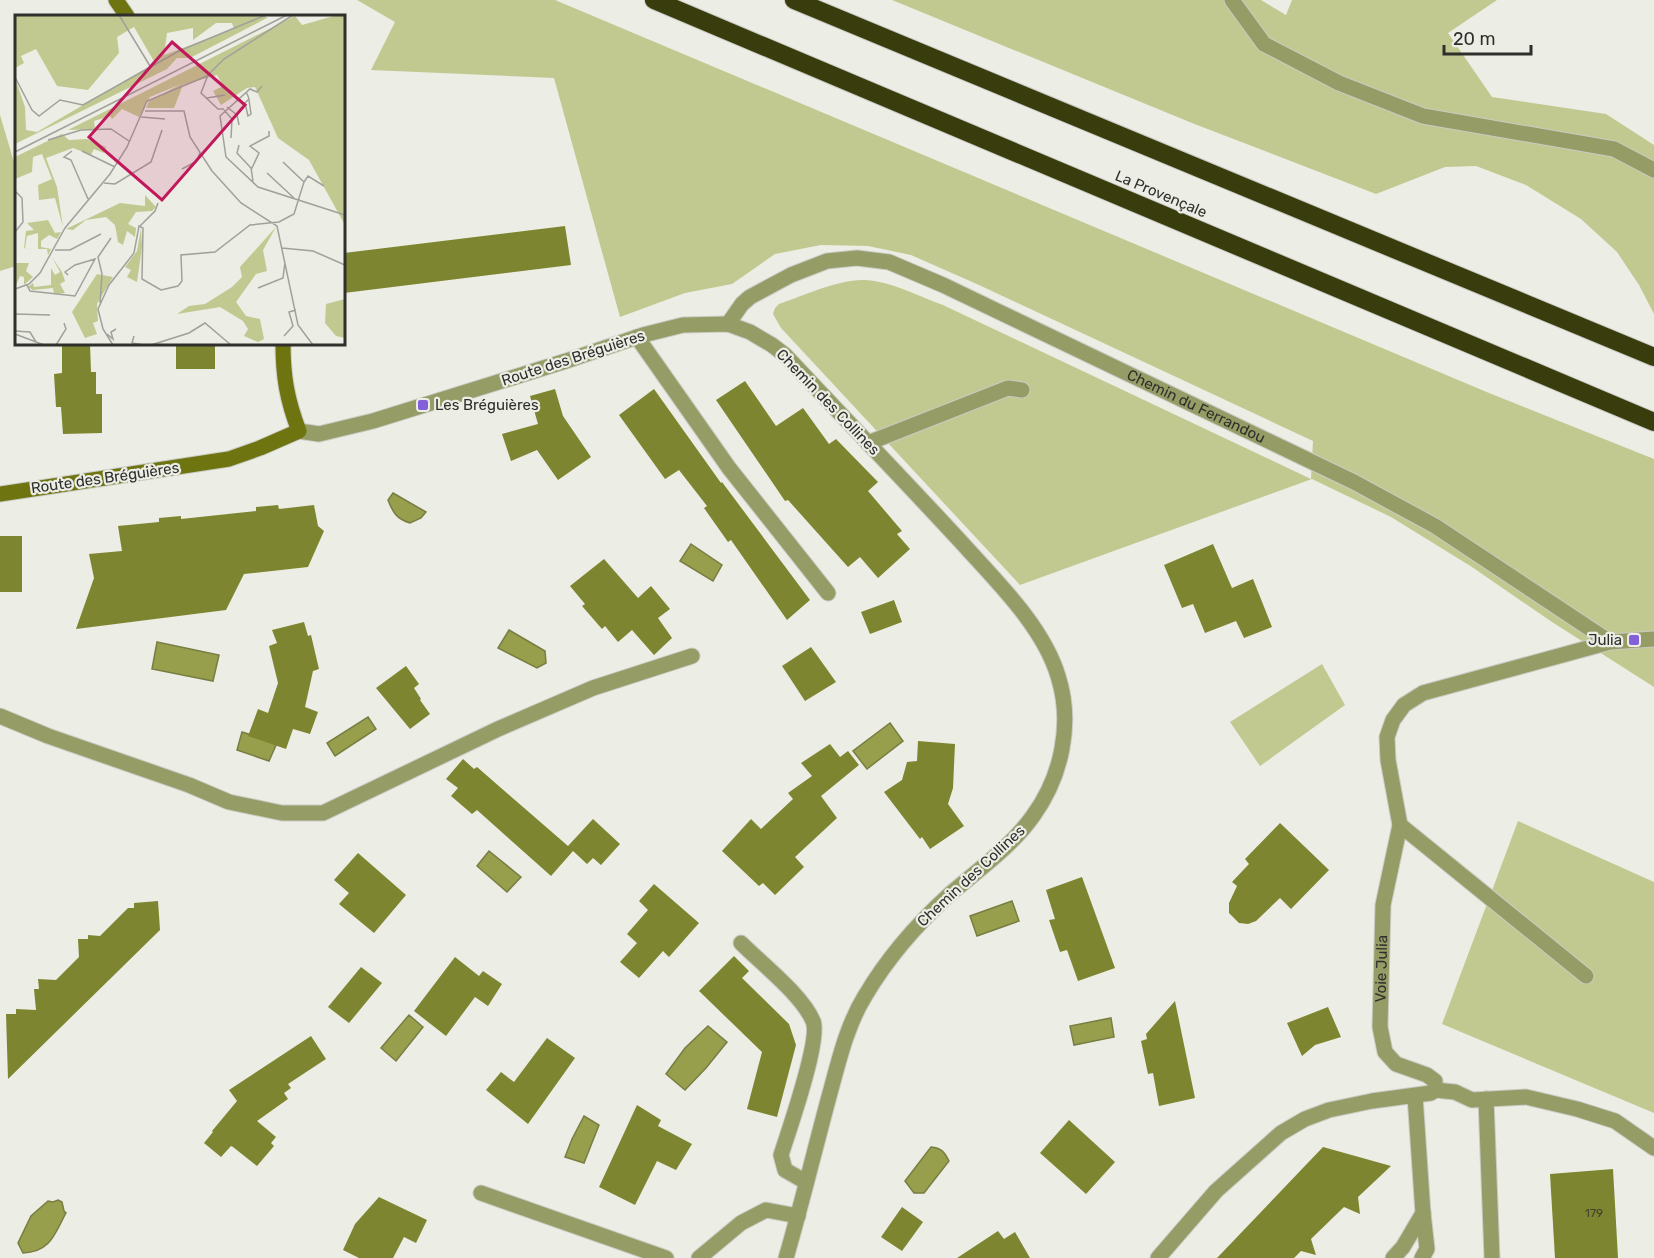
<svg xmlns="http://www.w3.org/2000/svg" width="1654" height="1258" viewBox="0 0 1654 1258" font-family="Rubik,sans-serif">
<style>
.green{fill:#c2c990}
.water{fill:#989f4c;stroke:#787d42;stroke-width:1.5}
.building{fill:#7e8530}
.lines{fill:none;stroke-linecap:round;stroke-linejoin:round}
.lane-casing{stroke:#cacbc4;stroke-width:17}
.street-casing{stroke:#cacbc4;stroke-width:17}
.secondary-casing{stroke:#cacbc4;stroke-width:17}
.highway-casing{stroke:#cacbc4;stroke-width:20}
.lane{stroke:#959c65;stroke-width:15}
.street{stroke:#959c65;stroke-width:15}
.secondary{stroke:#6d7410;stroke-width:15}
.highway{stroke:#393c0d;stroke-width:18}
.poi-dot{fill:#835fd9;stroke:#ecede5;stroke-width:2}
.labels{text-anchor:middle;stroke-width:4.5;stroke-linejoin:round;paint-order:stroke}
.number-label{font-size:12px;fill:#43442d}
.street-label{font-size:15px;fill:#2f2f2c;stroke:#ecede5}
.poi-label{font-size:15px;fill:#2f2f2c;stroke:#ecede5;text-anchor:start}
.inset-road{fill:none;stroke:#a0a19b;stroke-width:1.5}
.view{fill:#c2185b;fill-opacity:0.15;stroke:#c2185b;stroke-width:3}
.inset-edge{fill:none;stroke:#2f2f2c;stroke-width:3}
</style>
<rect width="100%" height="100%" fill="#ecede5"/>
<!-- green -->
<g class="green">
<path d="M357,0H555L1489,393L1654,459V687L1552,622L1472,567L1391,517L1312,479L1020,585L781,328L773,314L775,308L779,304C802,296 840,279 864,280C891,281 918,296 943,305L1311,479L1313,441L979,285L911,255L868,246L821,245L775,254L732,284L685,293L620,317L554,78L371,70L395,22Z"/>
<polygon points="892,0 1261,0 1286,15 1292,0 1497,0 1448,33 1492,97 1606,114 1654,145 1654,314 1639,285 1617,252 1581,219 1526,185 1476,166 1445,167 1376,194 1192,123"/>
<polygon points="0,115 16,169 16,266 0,271"/>
<polygon points="1322,664 1345,705 1260,766 1230,722"/>
<polygon points="1518,821 1654,882 1654,1113 1442,1024"/>
</g>
<!-- water -->
<g class="water">
<path d="M393,493L426,512L421,518L410,523C397,519 393,513 388,500Z"/>
<polygon points="691,544 722,565 713,581 680,561"/>
<polygon points="509,630 545,651 546,663 537,668 498,648"/>
<polygon points="157,642 219,655 213,681 152,669"/>
<polygon points="368,717 376,729 335,756 327,743"/>
<polygon points="890,723 903,741 867,769 853,751"/>
<polygon points="242,732 277,743 269,761 237,750"/>
<polygon points="489,851 521,877 507,892 477,866"/>
<polygon points="1012,901 1019,921 977,936 970,916"/>
<polygon points="409,1015 423,1027 396,1061 381,1048"/>
<polygon points="1111,1018 1114,1037 1074,1045 1070,1026"/>
<polygon points="708,1026 727,1042 706,1068 685,1090 666,1074 685,1048"/>
<polygon points="584,1116 599,1125 584,1163 565,1157 572,1139"/>
<path d="M931,1147C941,1148 944,1151 949,1161L924,1193H914L905,1181Z"/>
<path d="M58,1200L62,1202L64,1211L66,1213C55,1233 51,1252 23,1253L18,1243L31,1216L48,1201L53,1202Z"/>
</g>
<!-- building -->
<g class="building">
<polygon points="565,226 571,265 344,293 344,253"/>
<polygon points="62,344 90,344 91,372 96,372 96,394 102,394 102,433 63,434 61,407 56,407 54,374 62,373"/>
<rect x="176" y="344" width="39" height="25"/>
<polygon points="745,381 776,426 803,408 829,444 836,439 878,482 868,491 902,531 897,534 910,549 878,578 860,557 848,567 788,500 785,501 716,400"/>
<polygon points="555,389 563,416 591,457 558,480 537,450 511,461 502,434 538,424 530,396"/>
<polygon points="654,389 721,483 722,482 810,600 787,620 731,540 728,542 704,508 707,506 679,470 665,479 619,415"/>
<polygon points="278,505 279,509 314,505 318,526 324,531 308,567 244,574 226,610 76,629 94,578 89,554 122,551 118,526 159,522 159,518 181,516 181,519 256,511 256,507"/>
<rect x="0" y="536" width="22" height="56"/>
<polygon points="1213,544 1232,588 1253,579 1272,627 1244,638 1236,621 1205,633 1193,604 1182,608 1164,565"/>
<polygon points="604,559 638,598 651,586 670,609 658,618 672,638 654,655 632,630 618,642 605,626 602,629 582,606 585,604 570,586"/>
<polygon points="894,600 902,622 870,634 861,612"/>
<polygon points="304,622 308,636 311,635 319,669 313,671 305,707 318,712 310,734 293,729 286,749 248,736 258,709 268,713 278,683 269,646 277,643 272,630"/>
<polygon points="811,647 836,682 805,701 782,666"/>
<polygon points="406,666 419,684 414,688 421,699 420,700 430,714 410,729 376,688"/>
<polygon points="918,741 955,744 953,788 948,804 964,826 930,849 922,837 920,839 884,792 902,780 907,762 917,761"/>
<polygon points="830,744 840,757 848,751 859,765 821,796 837,818 795,857 804,867 775,895 763,883 759,886 722,851 751,819 761,829 793,799 788,793 812,776 801,763"/>
<polygon points="463,759 474,769 477,767 568,846 593,819 620,844 601,865 593,858 587,864 573,851 551,876 477,810 472,814 451,796 458,788 446,779"/>
<polygon points="1280,823 1329,870 1291,909 1280,898 1256,921 1248,924 1239,923 1229,913 1229,903 1237,886 1232,882 1249,864 1245,859"/>
<polygon points="358,853 406,895 374,933 339,904 349,893 334,880"/>
<polygon points="1082,877 1115,968 1078,981 1067,950 1060,952 1049,920 1055,919 1046,890"/>
<polygon points="654,884 699,923 669,957 663,951 639,978 620,962 637,943 627,934 648,910 639,901"/>
<polygon points="158,901 160,930 8,1079 6,1014 16,1014 16,1009 36,1010 34,989 39,989 38,979 56,980 79,957 78,939 88,939 88,935 100,936 128,908 134,908 134,903"/>
<polygon points="734,956 749,971 742,978 789,1024 796,1045 777,1117 747,1109 762,1052 699,991"/>
<polygon points="455,957 479,976 483,971 502,984 488,1006 475,997 446,1036 414,1011"/>
<polygon points="361,967 382,983 349,1023 328,1007"/>
<polygon points="1175,1001 1195,1098 1159,1106 1153,1073 1148,1074 1141,1041 1147,1039 1146,1034"/>
<polygon points="1328,1007 1341,1037 1315,1045 1302,1056 1287,1023"/>
<polygon points="311,1036 326,1059 288,1084 291,1088 284,1093 288,1099 257,1121 276,1137 271,1143 274,1146 257,1166 233,1147 231,1146 221,1157 204,1143 213,1132 212,1131 237,1101 229,1090"/>
<polygon points="547,1038 575,1058 528,1124 486,1090 501,1072 514,1082"/>
<polygon points="637,1105 661,1120 658,1126 692,1144 676,1170 657,1161 635,1205 599,1187"/>
<polygon points="1069,1120 1115,1162 1086,1194 1040,1153"/>
<polygon points="1323,1147 1391,1166 1358,1197 1360,1214 1344,1207 1311,1239 1316,1255 1301,1251 1294,1258 1217,1258"/>
<polygon points="1613,1169 1618,1258 1555,1258 1550,1174"/>
<polygon points="379,1197 427,1220 416,1243 404,1237 393,1258 359,1258 343,1250 355,1224"/>
<polygon points="902,1207 923,1222 902,1251 881,1237"/>
<polygon points="998,1231 1004,1239 1015,1232 1030,1258 957,1258"/>
</g>
<g class="lines">
<defs>
<g id="lane">
<polyline points="637,337 729,468 828,593"/>
<polyline points="868,443 1008,388 1022,390"/>
<polyline points="1400,825 1586,976"/>
<path d="M741,943C761,963 802,995 813,1021C821,1039 788,1133 781,1155L785,1170L806,1182"/>
<polyline points="1486,1099 1492,1258"/>
<polyline points="481,1193 666,1258"/>
<polyline points="699,1258 741,1223 766,1210 798,1216"/>
<polyline points="1393,1258 1403,1247 1423,1213 1415,1096"/>
<polyline points="1422,1258 1427,1249 1423,1213"/>
</g>
<g id="street">
<polyline points="1232,0 1264,44 1339,83 1423,116 1614,149 1654,170"/>
<path id="s1" d="M728,324L742,304L750,297L791,275L827,261L857,258L889,262L943,285L1354,482L1435,526L1610,642"/>
<path d="M299,431L319,434L373,421L566,361L643,335L683,325L728,324L750,332L772,345L785,355C844,418 904,480 962,543C996,581 1043,626 1058,676C1073,723 1062,776 1033,816C1011,847 978,870 949,895C916,925 888,957 865,996C847,1025 839,1060 830,1093C815,1148 802,1203 786,1258"/>
<polyline points="0,716 48,736 189,785 229,802 282,813 323,813 498,729 593,688 692,656"/>
<path id="s2" d="M1435,1090V1081L1427,1075L1396,1064L1385,1052L1380,1027L1383,905L1400,825L1388,760L1387,737L1393,720L1404,705L1423,693L1610,642L1654,639"/>
<polyline points="1435,1090 1455,1092 1472,1100 1526,1097 1577,1109 1615,1121 1654,1148"/>
<polyline points="1158,1258 1216,1191 1281,1133 1305,1119 1329,1110 1372,1101 1431,1093 1435,1090"/>
</g>
<g id="secondary">
<polyline points="116,0 127,16"/>
<path d="M0,494L229,459L260,448L299,431C287,400 283,376 283,344"/>
</g>
<g id="highway">
<polyline points="654,0 1654,422"/>
<polyline points="794,0 1654,357"/>
</g>
</defs>
<!-- lane casing -->
<use href="#lane" class="lane-casing"/>
<!-- street casing -->
<use href="#street" class="street-casing"/>
<!-- secondary casing -->
<use href="#secondary" class="secondary-casing"/>
<!-- highway casing -->
<use href="#highway" class="highway-casing"/>
<!-- lane -->
<use href="#lane" class="lane"/>
<!-- street -->
<use href="#street" class="street"/>
<!-- secondary -->
<use href="#secondary" class="secondary"/>
<!-- highway -->
<use href="#highway" class="highway"/>
</g>
<!-- markers -->
<g class="poi-dot">
<rect x="417" y="399" width="12" height="12" rx="3"/>
<rect x="1628" y="634" width="12" height="12" rx="3"/>
</g>
<g class="labels">
<!-- number labels -->
<g class="number-label">
<text x="1594" y="1217">179</text>
</g>
<!-- street labels -->
<g class="street-label">
<text transform="translate(1161 194) rotate(23)" y="5">La Provençale</text>
<text transform="translate(573 358) rotate(-18)" y="5">Route des Bréguières</text>
<text transform="translate(828 402) rotate(46)" y="5">Chemin des Collines</text>
<text dy="5" stroke="none"><textPath href="#s1" startOffset="522">Chemin du Ferrandou</textPath></text>
<text transform="translate(105 478) rotate(-8)" y="5">Route des Bréguières</text>
<text transform="translate(971 876) rotate(-43)" y="5">Chemin des Collines</text>
<text dy="5" stroke="none"><textPath href="#s2" startOffset="152">Voie Julia</textPath></text>
</g>
<!-- poi labels -->
<g class="poi-label">
<text x="435" y="410">Les Bréguières</text>
<text x="1622" y="645" text-anchor="end">Julia</text>
</g>
</g>
<!-- overview -->
<g transform="translate(15 15)">
<rect width="330" height="330" fill="#ecede5"/>
<path d="M0,0H250L252,3L175,43H162L152,54L0,129V63L10,92L11,115L22,117L140,48L119,12L102,22L104,38L73,75L42,71L21,34L6,41L9,48L0,53ZM201,8H217L219,14L149,40L152,18L178,13V25ZM322,0H330V210L294,145L263,123L240,72L232,73L206,90L198,76L208,71L202,60L168,70L159,93H131L134,86L166,69L135,82L124,102L107,94L97,104L95,101L79,106L80,114L53,115L280,1L287,10ZM47,119L54,125L72,124L91,132L89,138L79,134L76,140L58,133L31,143L42,172L48,212L40,183L24,185L23,170L37,164L27,139L18,142L17,157L0,164V142ZM130,180L141,192L137,196L121,197L113,209L121,213L120,222L112,216L108,230L103,227L100,210L91,202L71,205L58,215L51,214L105,188L130,191ZM33,205L40,218L46,217L42,224L34,220L26,226V232L36,234L33,240L32,234H23V218L12,221L10,233L19,235L9,233L11,216L19,215L12,208ZM261,212L248,235L252,256L241,259L221,287L231,301L245,304L249,324L243,327L229,321L233,314L228,306L205,292L162,299L174,291L190,289L217,272L227,262L225,252ZM126,213L127,232L122,267L112,262L116,255L110,252L122,236ZM37,242L47,257L50,266L45,269L50,278L39,279L38,273L18,275L13,272L18,268L19,272L36,270V253L40,260L45,257ZM1,248H14L11,256L18,262L9,270V262L5,261L0,272ZM82,259L98,262L82,289L83,306L78,308L82,319L70,323L57,297ZM330,284V323L321,321L310,308L311,289Z" fill="#c2c990" fill-rule="evenodd"/>
<path class="inset-road" d="M104,0L135,51M0,62L17,95L24,101L45,85L68,90L164,36L251,0M247,71L242,77L235,74L205,101L211,142L243,172L330,200M231,77L233,81L234,84V85L236,99L233,101L230,88L234,84M192,83L210,80M212,92L222,100L224,110M209,94H203L186,78L193,60L209,44L278,0M209,95L217,104L216,123M130,96H169L175,122L197,156L226,188L262,211L283,310L298,330M126,102L150,104M33,125L66,115L96,114L114,126M224,130L222,138L236,153L238,166M57,136L49,142L56,145L73,184M67,136L100,152M0,137L272,0M167,154L182,146L185,137M236,155L244,138L235,131L254,121V116M252,158L279,183M289,167L293,161L309,171M89,168L100,169L136,147L147,115M0,176L7,183L8,207L0,217M125,211L140,196L143,188M267,233L298,236L330,250M40,235H55L86,219M12,270L15,276L60,281L80,244L60,250L50,257L53,260M243,273L268,263L270,247M0,274L14,269L25,258L50,213L95,159L112,132L132,86L192,61M85,288L87,259L83,242L96,223M0,299L35,300M0,316L15,317L21,327M0,319L29,330M92,319L98,324L96,317L101,314M119,321L117,328L129,330M269,321L278,311L274,297L281,295M41,330L51,314L49,308M98,330L88,314L83,294L94,270L119,238L124,211L128,213L127,264L146,275L163,271L167,266L166,240L200,237L235,210L264,207L279,199L289,167L268,147M136,330L174,318L190,308L216,330"/>
<path class="view" d="M157,27L230,90L147,185L74,122Z"/>
<rect width="330" height="330" class="inset-edge"/>
</g>
<!-- scale -->
<path d="M1444 45v9h87v-9" fill="none" stroke="#2f2f2c" stroke-width="3"/>
<text x="1453" y="45" font-size="18" fill="#2f2f2c" stroke="#ecede5" stroke-width="4.5" paint-order="stroke">20 m</text>
</svg>
